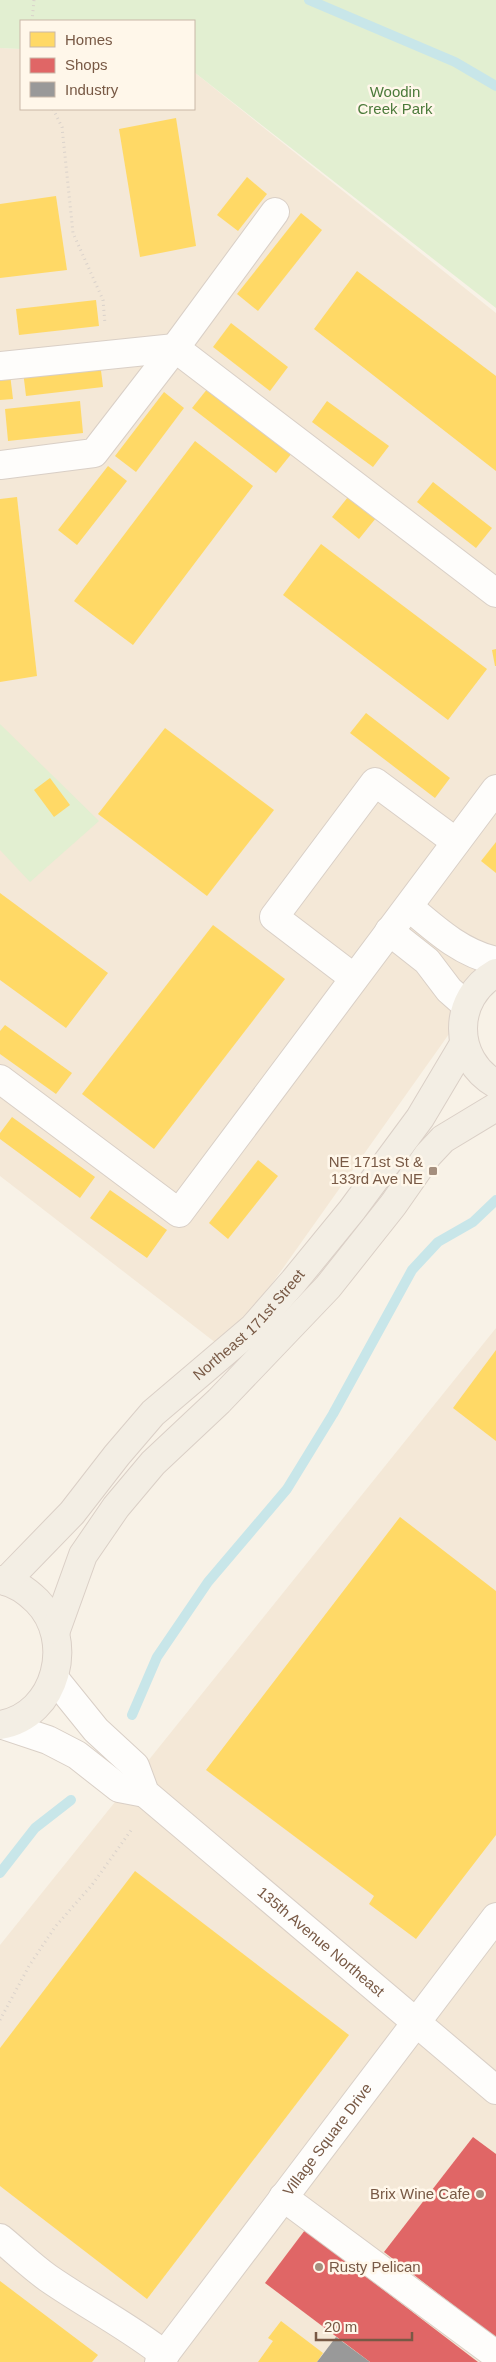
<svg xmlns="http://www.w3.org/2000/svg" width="496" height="2362" viewBox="0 0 496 2362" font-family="Helvetica,sans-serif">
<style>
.residential{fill:#f4e8d7}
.green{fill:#e2efd1}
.homes{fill:#ffd966}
.shops{fill:#e06666}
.industry{fill:#999}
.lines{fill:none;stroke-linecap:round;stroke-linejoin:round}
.stream{stroke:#c8e6e9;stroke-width:10}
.minor-casing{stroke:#d9cfc6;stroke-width:30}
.major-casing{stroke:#dacfc6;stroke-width:30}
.path{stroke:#dad2cb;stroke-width:3;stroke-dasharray:1 4;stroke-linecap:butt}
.minor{stroke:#fefdfb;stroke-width:28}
.major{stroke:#f3eee4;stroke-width:28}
.poi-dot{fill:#a58f7e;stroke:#fff7ea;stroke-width:2}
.labels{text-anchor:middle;stroke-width:5;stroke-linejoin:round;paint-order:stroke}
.park-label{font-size:15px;fill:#4b7a3a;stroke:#fff7ea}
.poi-label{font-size:15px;fill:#785945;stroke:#fff7ea;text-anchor:end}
.street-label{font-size:15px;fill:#785945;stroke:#fff7ea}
</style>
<rect width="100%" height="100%" fill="#f8f2e7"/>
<!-- residential -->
<g class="residential">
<polygon points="0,48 21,49 21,109 194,109 194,72 496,313 496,964 471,1003 225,1350 0,1176"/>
<polygon points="496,1328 496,2362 0,2362 0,1945"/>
</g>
<!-- green -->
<g class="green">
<polygon points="0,0 496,0 496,308 194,72 194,21 21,21 21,49 0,48"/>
<polygon points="0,724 99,821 30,882 0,850"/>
</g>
<!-- homes -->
<g class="homes">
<polygon points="176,118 196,246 140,257 119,129"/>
<polygon points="247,177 267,194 238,231 217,215"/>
<polygon points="56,196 67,270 0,278 0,204"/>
<polygon points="301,213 322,230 258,311 237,294"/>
<polygon points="357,271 496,376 496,471 314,329"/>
<polygon points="96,300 99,326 19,335 16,309"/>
<polygon points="231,323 288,367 270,391 213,347"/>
<polygon points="100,362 103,387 26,396 23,371"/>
<polygon points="10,374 13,399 0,400 0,375"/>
<polygon points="208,388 292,453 276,473 192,408"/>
<polygon points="164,392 184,408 136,472 115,456"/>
<polygon points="80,401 83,433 8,441 5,409"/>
<polygon points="327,401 389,446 373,467 312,422"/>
<polygon points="195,441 253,486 133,645 74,601"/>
<polygon points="108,466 127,481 77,545 58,530"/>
<polygon points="433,482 492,528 476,548 417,502"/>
<polygon points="17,497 37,676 0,682 0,499"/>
<polygon points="348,497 376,518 359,539 332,517"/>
<polygon points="321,544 487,669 448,720 283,595"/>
<polygon points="496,649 496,666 495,666 492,650"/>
<polygon points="366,713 450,778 435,798 350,733"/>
<polygon points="165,728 274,810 207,896 98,814"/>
<polygon points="50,778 70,805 54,817 34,790"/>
<polygon points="496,842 496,873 481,861"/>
<polygon points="0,893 108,973 66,1028 0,980"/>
<polygon points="213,925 285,979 154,1149 82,1094"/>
<polygon points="5,1025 72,1073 56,1094 0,1054 0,1031"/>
<polygon points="12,1117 95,1177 80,1198 0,1139 0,1133"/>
<polygon points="258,1160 278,1176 228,1239 209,1223"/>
<polygon points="110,1190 167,1230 147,1258 90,1218"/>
<polygon points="496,1350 496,1441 453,1408"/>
<polygon points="400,1517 496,1591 496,1835 416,1939 369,1904 374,1896 206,1770"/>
<polygon points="135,1871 349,2035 147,2299 0,2186 0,2048"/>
<polygon points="0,2281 98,2355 92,2362 0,2362"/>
<polygon points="281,2321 323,2353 317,2362 258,2362 273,2341 268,2338"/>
</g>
<!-- shops -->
<g class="shops">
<polygon points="473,2137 496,2154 496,2338 384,2252"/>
<polygon points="305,2230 478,2362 370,2362 265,2283"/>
</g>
<!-- industry -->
<polygon class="industry" points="336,2337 370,2362 317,2362"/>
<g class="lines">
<!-- stream -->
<g class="stream">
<polyline points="309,0 455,62 496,86"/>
<polyline points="132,1715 157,1657 208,1582 287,1489 333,1414 412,1270 438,1242 473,1222 496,1200"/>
<polyline points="0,1873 35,1828 71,1800"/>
</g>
<defs>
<g id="minor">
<polyline points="0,366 175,348 496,593"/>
<polyline points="0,465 94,453 175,348 275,212"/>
<path d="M409,907C436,930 461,953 496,961"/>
<polyline points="389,931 427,961 449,990 466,1005"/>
<polyline points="354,978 274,917 375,782 456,842"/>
<polyline points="0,1079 179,1213 496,789"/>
<path id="s1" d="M54,1678L96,1730L135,1766L145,1793L496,2090"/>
<polyline points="3,1725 48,1740 77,1755 119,1788 145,1793"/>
<polyline points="283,2197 496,2355"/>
<path d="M0,2238C16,2251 31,2266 48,2278C87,2305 128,2326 165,2355"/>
<path id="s2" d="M159,2362L496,1917"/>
</g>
<g id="major">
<path d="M496,973C452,998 452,1059 496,1084"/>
<path d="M0,1580C14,1582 27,1591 37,1601C75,1639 58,1715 0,1725"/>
<path id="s3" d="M6,1581L72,1513L117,1455L153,1413L253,1328L294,1281L352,1210L420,1118L464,1044"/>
<polyline points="56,1630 83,1555 116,1507 153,1463 219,1401 328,1287 393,1205 428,1155 443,1139 496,1107"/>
</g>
</defs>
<!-- minor casing -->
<use href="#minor" class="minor-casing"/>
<!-- major casing -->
<use href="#major" class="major-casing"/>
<!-- path -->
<g class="path">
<polyline points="32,21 34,0"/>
<polyline points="53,109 62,127 73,233 103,300 105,324"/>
<polyline points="0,2020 29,1966 55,1927 92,1885 132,1829"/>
</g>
<!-- minor -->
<use href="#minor" class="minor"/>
<!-- major -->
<use href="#major" class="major"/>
</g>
<!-- markers -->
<g class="poi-dot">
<rect x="428" y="1166" width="10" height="10" rx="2.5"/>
<circle cx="480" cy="2194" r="5"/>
<circle cx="319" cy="2267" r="5"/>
</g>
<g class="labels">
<!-- park labels -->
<g class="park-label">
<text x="395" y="97">Woodin<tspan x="395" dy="17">Creek Park</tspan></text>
</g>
<!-- poi labels -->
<g class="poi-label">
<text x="423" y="1167">NE 171st St &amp;<tspan x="423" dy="17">133rd Ave NE</tspan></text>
<text x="470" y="2199">Brix Wine Cafe</text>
<text x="329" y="2272" text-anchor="start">Rusty Pelican</text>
</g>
<!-- street labels -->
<g class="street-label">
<text dy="5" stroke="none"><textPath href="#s3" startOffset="354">Northeast 171st Street</textPath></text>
<text dy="5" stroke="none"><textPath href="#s1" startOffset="379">135th Avenue Northeast</textPath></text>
<text dy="5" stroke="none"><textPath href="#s2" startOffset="279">Village Square Drive</textPath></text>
</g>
</g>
<!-- legend -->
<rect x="20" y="20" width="175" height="90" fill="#fff7ea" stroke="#c9b8a8"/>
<rect x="30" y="32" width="25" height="15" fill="#ffd966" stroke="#c9b8a8"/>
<text x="65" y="45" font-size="15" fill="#785945">Homes</text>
<rect x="30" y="58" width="25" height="15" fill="#e06666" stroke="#c9b8a8"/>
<text x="65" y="70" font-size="15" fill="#785945">Shops</text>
<rect x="30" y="82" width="25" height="15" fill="#999999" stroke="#c9b8a8"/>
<text x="65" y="95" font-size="15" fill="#785945">Industry</text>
<!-- scale -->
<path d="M316 2332v8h96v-8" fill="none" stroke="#785945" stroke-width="2.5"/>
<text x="324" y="2332" font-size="15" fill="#785945" stroke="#fff7ea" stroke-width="4" paint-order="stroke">20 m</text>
</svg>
